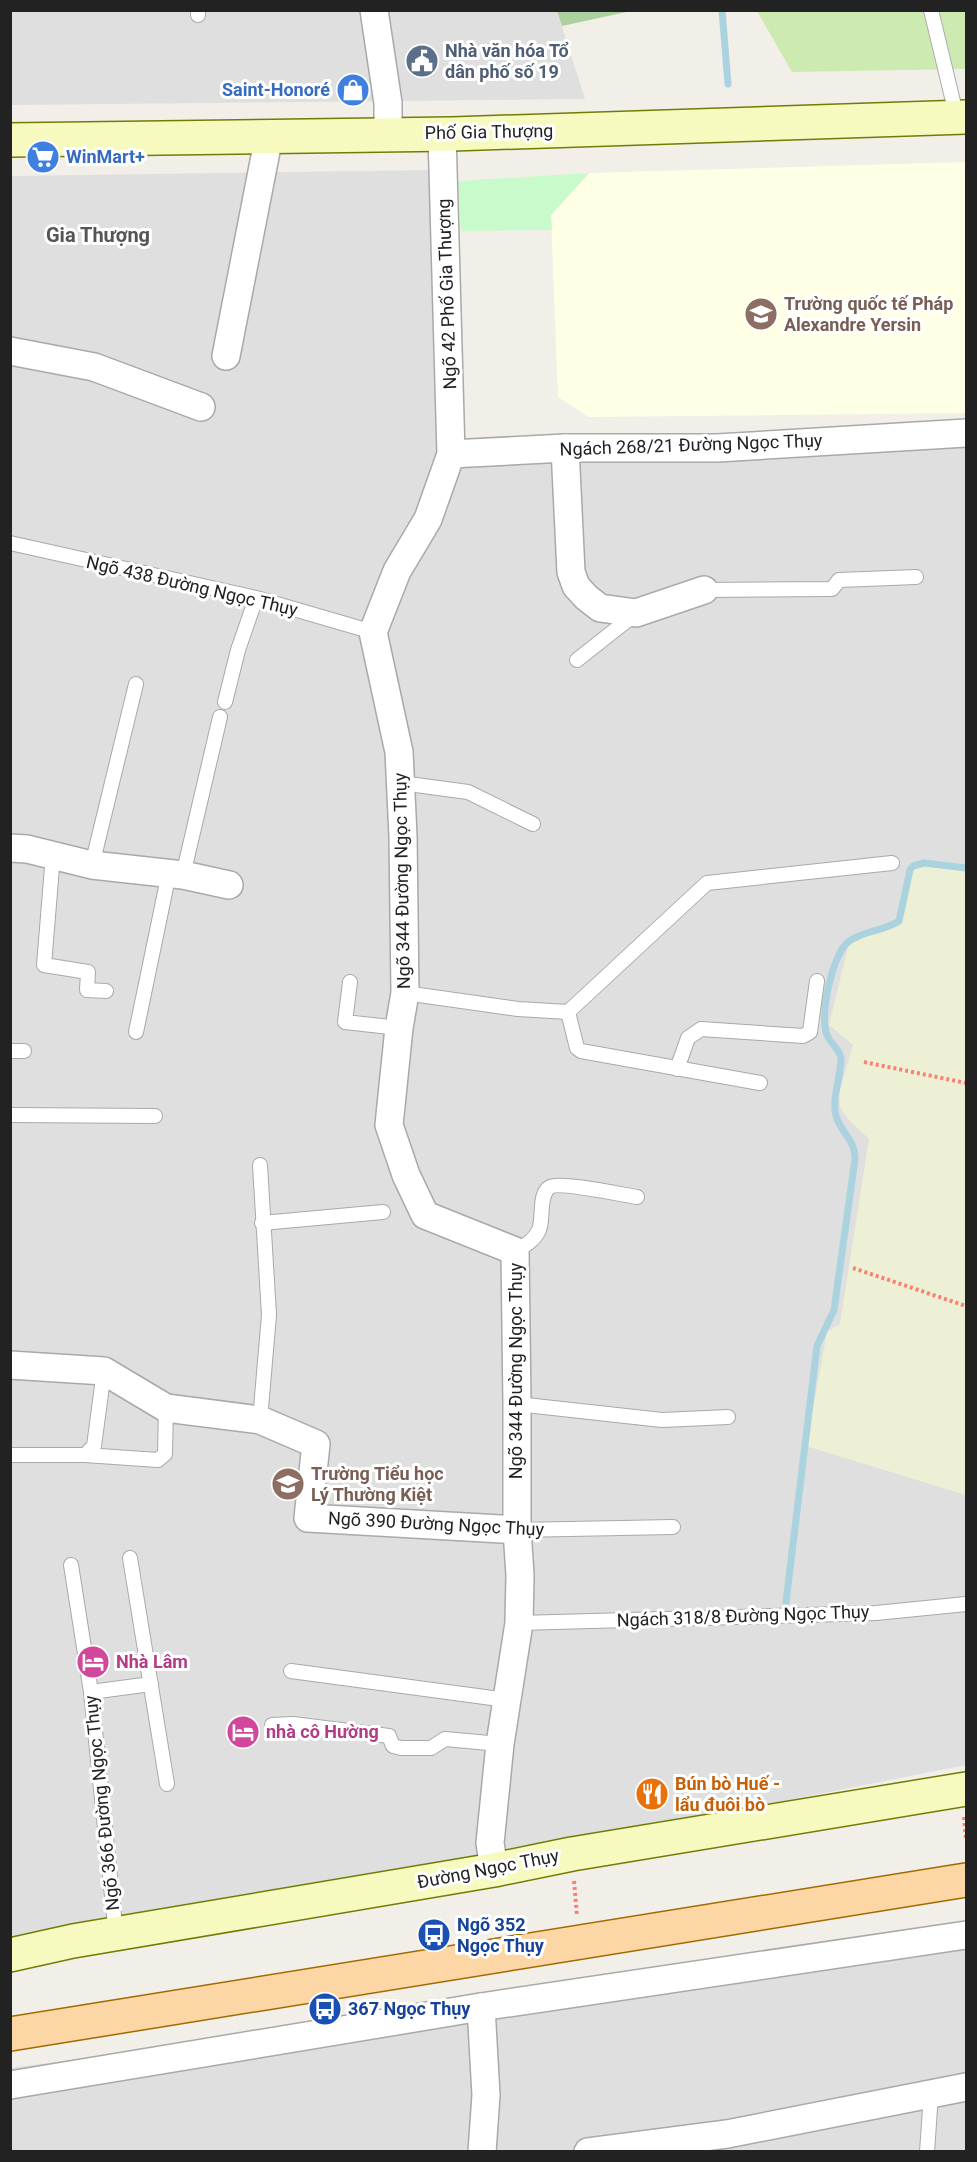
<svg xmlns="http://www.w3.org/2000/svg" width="977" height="2162" viewBox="0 0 977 2162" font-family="Roboto,sans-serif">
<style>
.residential{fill:#e0dfdf}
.education{fill:#ffffe5}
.farmland{fill:#eef0d5}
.grass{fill:#cdebb0}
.forest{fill:#add19e}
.park{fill:#c8facc}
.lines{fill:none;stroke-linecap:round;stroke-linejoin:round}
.stream{stroke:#aad3df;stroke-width:7}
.lane-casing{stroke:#a9a9a9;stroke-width:16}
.street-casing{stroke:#a9a9a9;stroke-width:30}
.secondary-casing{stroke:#707d05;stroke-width:36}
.primary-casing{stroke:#a06b00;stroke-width:36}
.path{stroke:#fa8072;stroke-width:4;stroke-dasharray:3 3;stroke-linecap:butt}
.lane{stroke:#fff;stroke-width:14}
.street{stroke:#fff;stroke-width:27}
.secondary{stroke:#f7fabf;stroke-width:33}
.primary{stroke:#fcd6a4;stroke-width:33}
.labels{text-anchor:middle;stroke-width:6;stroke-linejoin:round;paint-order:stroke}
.service-label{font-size:18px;font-weight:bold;fill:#4e5e75;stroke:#fff;text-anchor:start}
.shop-label{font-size:18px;font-weight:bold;fill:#366cbe;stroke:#fff;text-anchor:end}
.street-label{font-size:18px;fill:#222;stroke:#fff}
.education-label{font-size:18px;font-weight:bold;fill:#785e54;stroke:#fff;text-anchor:start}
.hotel-label{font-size:18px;font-weight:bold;fill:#b23c85;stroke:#fff;text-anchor:start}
.food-label{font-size:18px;font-weight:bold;fill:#c56008;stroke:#fff;text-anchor:start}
.transit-label{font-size:18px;font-weight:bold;fill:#164399;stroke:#fff;text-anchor:start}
.neighbourhood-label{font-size:20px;font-weight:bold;fill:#555;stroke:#fff}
</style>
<rect width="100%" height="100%" fill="#f2efe9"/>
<!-- residential -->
<g class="residential">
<polygon points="10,11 557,11 585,99 11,105"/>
<polygon points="437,170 451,453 966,435 966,1765 11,1953 10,176"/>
<polygon points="966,1943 966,2151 11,2151 10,2068"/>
</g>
<!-- education -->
<polygon class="education" points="966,162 966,413 589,417 558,397 551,215 589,173"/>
<!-- farmland -->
<polygon class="farmland" points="913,862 966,870 966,1495 806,1446 827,1332 840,1324 869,1139 849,1120 840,1107 839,1094 853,1045 829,1025 850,939 899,921"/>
<!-- grass -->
<polygon class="grass" points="750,11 966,11 966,69 792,72 757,11"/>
<!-- forest -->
<polygon class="forest" points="557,11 557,10 631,11 562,26"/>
<!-- park -->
<polygon class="park" points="589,173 551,215 552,230 461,231 458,181"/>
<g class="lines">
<!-- stream -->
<g class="stream">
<polyline points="722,10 728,84"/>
<path d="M786,1602L817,1346L834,1310L855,1159C856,1139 837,1130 835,1111C833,1094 841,1076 841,1058C838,1046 831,1045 827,1035C819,1017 832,955 848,942C862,931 884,931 899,921L910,870L913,866L924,863L966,868"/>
</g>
<defs>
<g id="lane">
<polyline points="198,10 198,15"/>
<polyline points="931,10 957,118"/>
<polyline points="10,543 256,598 373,632"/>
<polyline points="704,590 832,589 839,580 916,577"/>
<polyline points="577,660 634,615"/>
<polyline points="225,702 238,650 256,598"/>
<polyline points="401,783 468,792 533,824"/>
<polyline points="53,855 44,965 88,972 87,990 106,991"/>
<polyline points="92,865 136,684"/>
<polyline points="183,875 220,717"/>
<polyline points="350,982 345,1022 399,1028"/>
<polyline points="405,993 518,1009 568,1012 707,883 892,863"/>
<polyline points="568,1012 577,1048 581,1051 760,1083"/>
<polyline points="136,1032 169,873"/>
<polyline points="10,1051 24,1051"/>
<polyline points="677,1069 688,1038 701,1029 803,1036 810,1032 817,981"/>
<polyline points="10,1115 155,1116"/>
<polyline points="260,1165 269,1315 260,1420"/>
<polyline points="262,1223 383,1212"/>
<path d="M515,1251C524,1246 534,1241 539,1230C544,1218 538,1194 550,1187C559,1181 624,1195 637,1197"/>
<polyline points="517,1404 662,1420 728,1417"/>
<polyline points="10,1455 85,1455 94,1446 104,1371"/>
<polyline points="85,1455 158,1460 165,1454 166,1408"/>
<polyline points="517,1530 673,1527"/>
<polyline points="130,1558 167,1784"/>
<polyline points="71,1565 91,1692 116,1935"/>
<polyline points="519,1623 876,1613 966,1604"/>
<polyline points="291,1671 507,1700"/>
<polyline points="91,1692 151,1684"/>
<polyline points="272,1725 293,1724 389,1736 393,1746 401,1748 431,1748 445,1739 500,1744"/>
<polyline points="927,2152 931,2094"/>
</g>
<g id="street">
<polyline points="374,10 388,103 388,134"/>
<polyline points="442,134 451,454 428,519 397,571 373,632 399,752 403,836 405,993 399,1028 389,1125 406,1175 425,1215 515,1251 517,1404 517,1530 520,1575 519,1623 500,1744 490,1843 494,1870"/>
<polyline points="10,351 94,367 201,407"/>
<polyline points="226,356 269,136"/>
<polyline points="565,448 571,572 576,586 586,597 600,608 636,613 704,590"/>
<polyline points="451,454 565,448 717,448 966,433"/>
<polyline points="10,848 27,849 92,865 183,875 229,885"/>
<polyline points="10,1365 104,1371 166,1408 260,1420 316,1444 308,1518 517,1530"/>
<polyline points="481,2007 486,2095 482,2152"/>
<polyline points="10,2085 481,2007 966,1935"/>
<polyline points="588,2152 727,2134 966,2087"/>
</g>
<g id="secondary">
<polyline points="10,140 452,134 966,117"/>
<polyline points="10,1955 73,1941 494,1870 572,1854 966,1789"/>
</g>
<polyline id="primary" points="10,2034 966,1880"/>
</defs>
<!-- lane casing -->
<use href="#lane" class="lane-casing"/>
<!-- street casing -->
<use href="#street" class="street-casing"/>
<!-- secondary casing -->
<use href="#secondary" class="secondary-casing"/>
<!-- primary casing -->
<use href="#primary" class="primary-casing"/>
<!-- path -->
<g class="path">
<polyline points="864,1062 966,1083"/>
<polyline points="853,1268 966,1306"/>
<polyline points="964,1817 966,1840"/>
<polyline points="574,1881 577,1916"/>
</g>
<!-- lane -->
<use href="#lane" class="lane"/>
<!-- street -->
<use href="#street" class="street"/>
<!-- secondary -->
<use href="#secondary" class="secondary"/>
<!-- primary -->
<use href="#primary" class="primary"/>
</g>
<!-- icons -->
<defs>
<symbol id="civic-disc" viewBox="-11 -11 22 22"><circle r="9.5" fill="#5c6f8a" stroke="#fff"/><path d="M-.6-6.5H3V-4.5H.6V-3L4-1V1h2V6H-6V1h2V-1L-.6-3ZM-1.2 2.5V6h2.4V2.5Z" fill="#fff"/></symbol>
<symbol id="shop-disc" viewBox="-11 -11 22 22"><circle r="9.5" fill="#3f7fe0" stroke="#fff"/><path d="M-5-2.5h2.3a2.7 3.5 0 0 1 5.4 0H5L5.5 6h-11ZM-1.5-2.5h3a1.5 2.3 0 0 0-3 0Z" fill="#fff"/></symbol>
<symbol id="supermarket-disc" viewBox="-11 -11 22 22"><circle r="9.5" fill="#3f7fe0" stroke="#fff"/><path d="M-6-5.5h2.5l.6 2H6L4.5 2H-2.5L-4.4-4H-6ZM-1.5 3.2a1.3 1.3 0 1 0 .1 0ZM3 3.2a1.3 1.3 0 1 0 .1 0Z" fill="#fff"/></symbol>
<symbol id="school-disc" viewBox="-11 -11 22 22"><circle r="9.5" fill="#8d6e63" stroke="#fff"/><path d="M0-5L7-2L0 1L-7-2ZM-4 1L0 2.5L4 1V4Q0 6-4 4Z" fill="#fff"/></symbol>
<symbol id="hotel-disc" viewBox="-11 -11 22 22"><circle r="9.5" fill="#d1479c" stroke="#fff"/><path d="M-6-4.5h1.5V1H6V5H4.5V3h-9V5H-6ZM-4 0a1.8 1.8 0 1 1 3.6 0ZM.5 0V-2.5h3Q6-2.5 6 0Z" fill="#fff"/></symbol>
<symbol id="restaurant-disc" viewBox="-11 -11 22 22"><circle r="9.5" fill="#e8710a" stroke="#fff"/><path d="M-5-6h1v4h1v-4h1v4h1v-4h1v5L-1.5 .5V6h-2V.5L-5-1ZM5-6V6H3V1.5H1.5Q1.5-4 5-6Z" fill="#fff"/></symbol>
<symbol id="bus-disc" viewBox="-11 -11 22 22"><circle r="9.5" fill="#1a4fb4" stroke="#fff"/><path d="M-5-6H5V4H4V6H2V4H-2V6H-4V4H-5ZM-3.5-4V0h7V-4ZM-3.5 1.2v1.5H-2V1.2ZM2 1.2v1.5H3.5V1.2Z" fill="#fff"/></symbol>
</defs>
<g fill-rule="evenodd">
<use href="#civic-disc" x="403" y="42" width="38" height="38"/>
<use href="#shop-disc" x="334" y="71" width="38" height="38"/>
<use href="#supermarket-disc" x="24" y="138" width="38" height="38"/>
<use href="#school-disc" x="742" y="295" width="38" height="38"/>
<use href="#school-disc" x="269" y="1465" width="38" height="38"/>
<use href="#hotel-disc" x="74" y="1643" width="38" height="38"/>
<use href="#hotel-disc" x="224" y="1713" width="38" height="38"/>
<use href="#restaurant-disc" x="633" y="1775" width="38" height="38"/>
<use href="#bus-disc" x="415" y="1916" width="38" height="38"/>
<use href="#bus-disc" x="306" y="1990" width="38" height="38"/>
</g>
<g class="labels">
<!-- service labels -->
<g class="service-label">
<text x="445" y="57">Nhà văn hóa Tổ<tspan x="445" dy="21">dân phố số 19</tspan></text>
</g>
<!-- shop labels -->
<g class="shop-label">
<text x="330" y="96">Saint-Honoré</text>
<text x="66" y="163" text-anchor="start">WinMart+</text>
</g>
<!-- street labels -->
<g class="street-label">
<text transform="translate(489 132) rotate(-1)" y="6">Phố Gia Thượng</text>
<text transform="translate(447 294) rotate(-92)" y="6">Ngõ 42 Phố Gia Thượng</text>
<text transform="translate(691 445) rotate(-2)" y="6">Ngách 268/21 Đường Ngọc Thụy</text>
<text transform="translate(192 586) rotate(13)" y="6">Ngõ 438 Đường Ngọc Thụy</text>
<text transform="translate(402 881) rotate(-91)" y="6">Ngõ 344 Đường Ngọc Thụy</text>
<text transform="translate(516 1371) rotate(-90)" y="6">Ngõ 344 Đường Ngọc Thụy</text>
<text transform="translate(436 1524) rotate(3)" y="6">Ngõ 390 Đường Ngọc Thụy</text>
<text transform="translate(743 1616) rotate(-2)" y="6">Ngách 318/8 Đường Ngọc Thụy</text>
<text transform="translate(102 1803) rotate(-96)" y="6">Ngõ 366 Đường Ngọc Thụy</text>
<text transform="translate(488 1869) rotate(-11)" y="6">Đường Ngọc Thụy</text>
</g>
<!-- education labels -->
<g class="education-label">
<text x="784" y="310">Trường quốc tế Pháp<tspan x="784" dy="21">Alexandre Yersin</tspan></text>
<text x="311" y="1480">Trường Tiểu học<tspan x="311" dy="21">Lý Thường Kiệt</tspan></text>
</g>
<!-- hotel labels -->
<g class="hotel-label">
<text x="116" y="1668">Nhà Lâm</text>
<text x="266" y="1738">nhà cô Hường</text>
</g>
<!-- food labels -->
<g class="food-label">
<text x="675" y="1790">Bún bò Huế -<tspan x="675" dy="21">lẩu đuôi bò</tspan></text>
</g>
<!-- transit labels -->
<g class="transit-label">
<text x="457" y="1931">Ngõ 352<tspan x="457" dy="21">Ngọc Thụy</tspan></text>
<text x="348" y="2015">367 Ngọc Thụy</text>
</g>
<!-- neighbourhood labels -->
<g class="neighbourhood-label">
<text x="98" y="242">Gia Thượng</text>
</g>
</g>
<!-- border -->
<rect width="977" height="2162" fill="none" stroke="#222222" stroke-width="24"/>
</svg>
